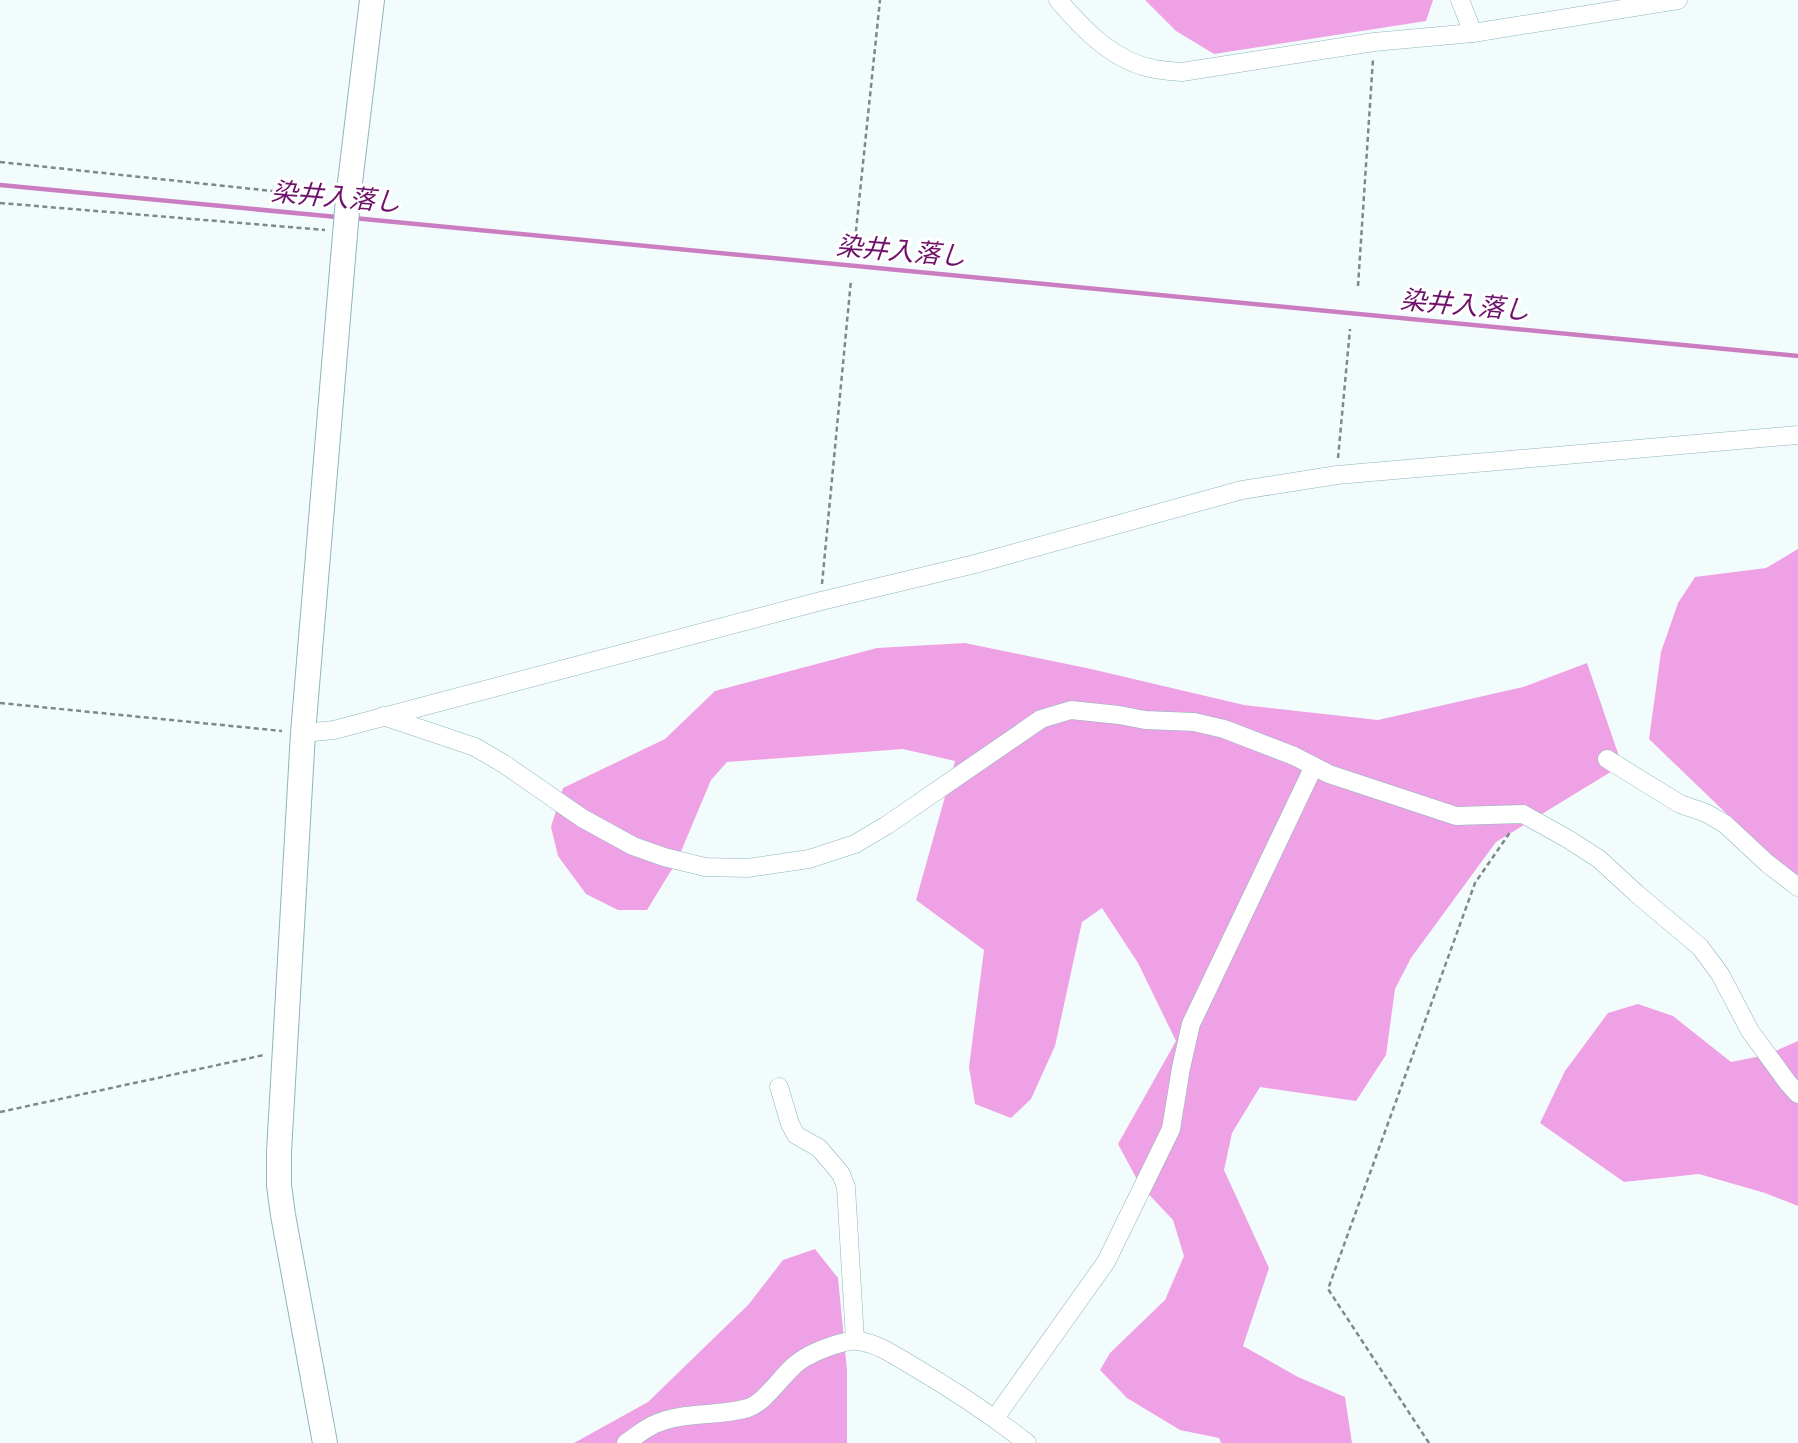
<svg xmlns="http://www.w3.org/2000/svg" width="1798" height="1443" viewBox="0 0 1798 1443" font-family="'Archivo Narrow','Noto Sans JP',sans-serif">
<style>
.forest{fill:#efa1e6}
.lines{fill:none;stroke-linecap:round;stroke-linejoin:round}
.stream{stroke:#ca7ec1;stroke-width:4.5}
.street-casing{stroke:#8bb6ba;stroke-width:19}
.secondary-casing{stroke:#8bb6ba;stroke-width:26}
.path{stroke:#7c8989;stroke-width:2.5;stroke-dasharray:5 3.5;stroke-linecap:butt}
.street{stroke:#fff;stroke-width:18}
.secondary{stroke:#fff;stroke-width:24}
.labels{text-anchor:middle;stroke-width:6;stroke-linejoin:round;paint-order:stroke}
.water-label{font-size:26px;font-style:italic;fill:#6e1269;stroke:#fff}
</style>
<rect width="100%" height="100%" fill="#f3fcfc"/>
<!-- forest -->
<g class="forest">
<polygon points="1145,0 1433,0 1426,21 1214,54 1176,31"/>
<polygon points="1798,549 1798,876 1778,871 1729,816 1649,739 1661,652 1678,603 1695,577 1766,568"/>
<polygon points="965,643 1091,669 1244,705 1378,720 1523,687 1587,663 1622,765 1496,842 1411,958 1395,989 1386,1055 1356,1101 1260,1087 1232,1133 1224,1170 1269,1268 1243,1346 1298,1377 1345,1397 1352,1443 1221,1443 1219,1438 1180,1430 1127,1398 1100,1370 1110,1353 1165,1300 1184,1256 1173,1220 1140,1185 1118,1144 1176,1041 1138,963 1102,908 1082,922 1055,1046 1031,1099 1011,1118 975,1104 969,1067 984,950 916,900 955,761 903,749 727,762 711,780 677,861 647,910 618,910 586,894 558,856 551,827 563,788 665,739 715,691 877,648"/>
<polygon points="1638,1004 1673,1016 1731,1062 1766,1055 1798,1041 1798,1206 1765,1193 1699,1174 1624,1182 1540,1123 1565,1071 1608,1013"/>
<polygon points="815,1249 838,1278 847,1370 847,1443 574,1443 648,1402 749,1304 783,1260"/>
</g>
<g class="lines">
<!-- stream -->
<g class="stream">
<polyline points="0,185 337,217"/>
<polyline points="353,218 1798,356"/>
</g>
<defs>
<g id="street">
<path d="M1058,0C1084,30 1114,62 1155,69C1164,71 1173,71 1182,72L1374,42L1473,33L1678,0"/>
<polyline points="1460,0 1473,33"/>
<polyline points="383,716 475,747 504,764 582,818 633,846 664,857 705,867 747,868 809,859 855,844 887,825 1041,719 1071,710 1119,715 1145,720 1194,722 1224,729 1294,756 1329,774 1456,816 1523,814 1568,839 1599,859 1637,894 1700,947 1720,974 1750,1031 1788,1083 1798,1094"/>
<polyline points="303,733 334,730 821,601 975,564 1242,490 1337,475 1798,435"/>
<polyline points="1607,759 1680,804 1706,813 1725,824 1768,864 1798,887"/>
<polyline points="779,1087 790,1124 796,1135 819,1148 841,1174 846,1187 855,1340"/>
<polyline points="995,1418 1106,1262 1171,1129 1181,1068 1191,1024 1314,766"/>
<path d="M626,1443C635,1437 644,1429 653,1425C682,1411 717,1417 748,1408C769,1401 785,1367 808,1356C819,1350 846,1339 859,1341C878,1344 894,1355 911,1365C952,1389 990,1414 1027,1443"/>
</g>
<polyline id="secondary" points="325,1443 283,1215 279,1185 279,1152 303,733 348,199 372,0"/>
</defs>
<!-- street casing -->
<use href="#street" class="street-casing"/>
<!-- secondary casing -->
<use href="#secondary" class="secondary-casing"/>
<!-- path -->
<g class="path">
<polyline points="0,162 328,197"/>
<polyline points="0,203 325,230"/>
<polyline points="855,240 880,0"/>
<polyline points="1358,286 1373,59"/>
<polyline points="1338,458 1350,329"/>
<polyline points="822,584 851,280"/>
<polyline points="0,703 282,731"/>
<polyline points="0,1112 264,1055"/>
<polyline points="1429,1443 1328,1289 1475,883 1511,831"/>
</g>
<!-- street -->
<use href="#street" class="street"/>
<!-- secondary -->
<use href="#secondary" class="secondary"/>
</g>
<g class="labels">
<!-- water labels -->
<g class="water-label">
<text transform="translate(336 197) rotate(5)" y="9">染井入落し</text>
<text transform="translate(901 251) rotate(5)" y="9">染井入落し</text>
<text transform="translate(1465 305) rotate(5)" y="9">染井入落し</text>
</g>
</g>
</svg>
